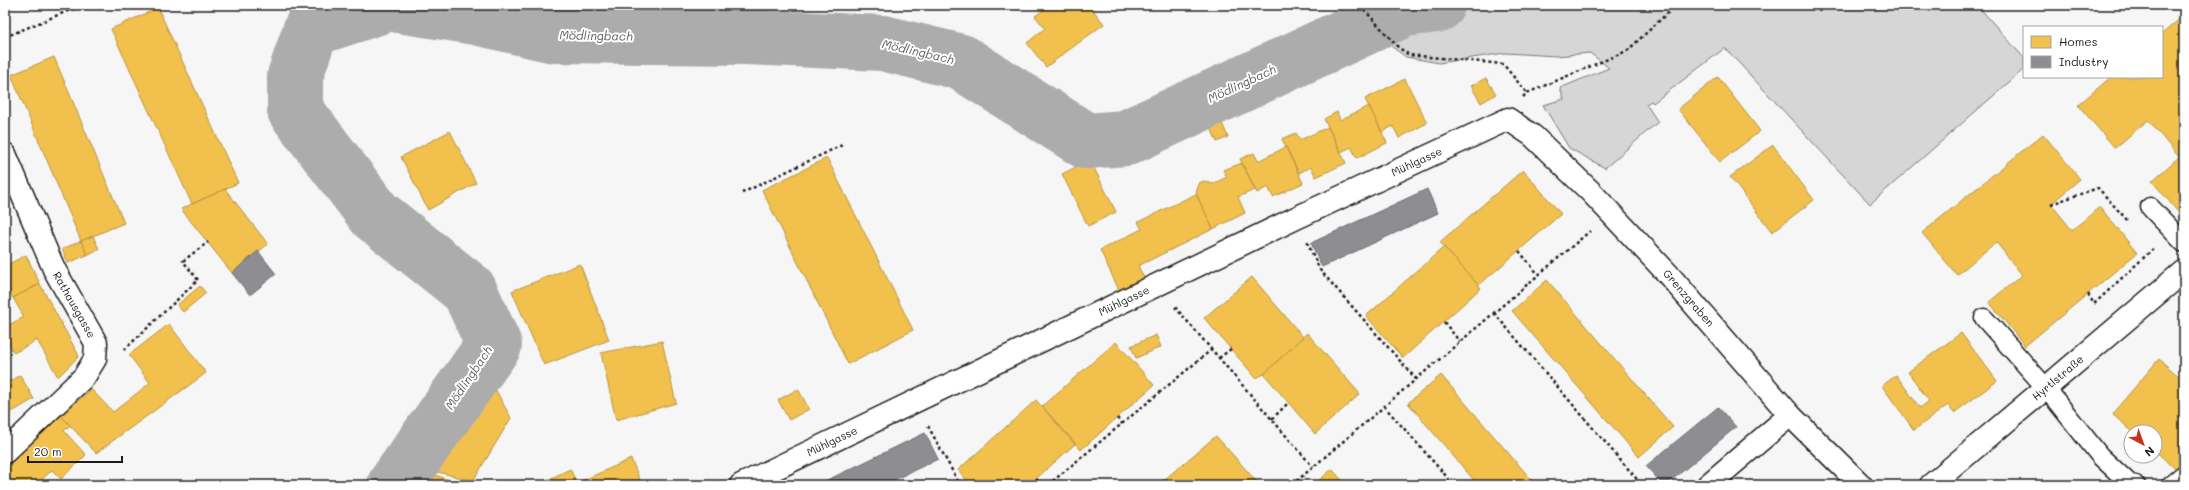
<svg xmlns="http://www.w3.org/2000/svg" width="2189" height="490" viewBox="0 0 2189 490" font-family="Mali,sans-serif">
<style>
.green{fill:#d6d6d6;stroke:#797979}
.homes{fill:#f2c14e;stroke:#b2903f}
.industry{fill:#8d8d92;stroke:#6b6b6f}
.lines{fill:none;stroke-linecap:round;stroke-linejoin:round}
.river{stroke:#acacac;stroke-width:56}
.service-casing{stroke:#1c1c1c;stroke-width:21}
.minor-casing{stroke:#1c1c1c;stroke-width:25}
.path{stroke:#1c1c1c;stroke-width:2.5;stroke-dasharray:3 3;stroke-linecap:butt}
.service{stroke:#fff;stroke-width:18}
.minor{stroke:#fff;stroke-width:22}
.labels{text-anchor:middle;stroke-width:4;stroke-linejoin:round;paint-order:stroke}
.street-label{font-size:11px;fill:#1c1c1c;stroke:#fff}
.water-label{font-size:12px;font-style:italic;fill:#5d5d5d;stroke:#fff}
</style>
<rect width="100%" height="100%" fill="#f6f6f6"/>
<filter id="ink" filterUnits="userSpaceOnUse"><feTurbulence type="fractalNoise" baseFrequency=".025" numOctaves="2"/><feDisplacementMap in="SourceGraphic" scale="8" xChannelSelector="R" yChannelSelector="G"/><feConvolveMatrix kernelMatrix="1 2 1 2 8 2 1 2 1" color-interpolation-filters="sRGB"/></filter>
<g filter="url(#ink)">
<!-- green -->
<polygon class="green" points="1334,5 1393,5 1405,12 1450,5 1977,5 2024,58 2024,69 1870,204 1725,48 1653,103 1651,101 1646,104 1658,122 1605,168 1569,148 1543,105 1564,99 1560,88 1609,68 1590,53 1556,56 1505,53 1439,63 1406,57"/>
<!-- homes -->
<g class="homes">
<polygon points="286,5 317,5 320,11 295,23"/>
<polygon points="1041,5 1089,5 1104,24 1046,67 1027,43 1045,28 1035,16 1045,9"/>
<polygon points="158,8 238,183 192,204 111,29"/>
<polygon points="2184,15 2184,217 2183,218 2152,181 2179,157 2148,120 2115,148 2078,105 2111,77 2162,77 2162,34"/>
<polygon points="54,57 124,223 81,241 11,75"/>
<polygon points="1718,77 1760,131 1720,162 1678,109"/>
<polygon points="1486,78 1496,94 1481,103 1471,86"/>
<polygon points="1405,79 1427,123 1399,138 1393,126 1382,132 1365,99"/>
<polygon points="1369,106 1387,143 1357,158 1351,147 1341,152 1324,119 1337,112 1340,120"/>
<polygon points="1222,123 1228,137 1217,142 1211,128"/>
<polygon points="1328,127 1346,163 1316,177 1311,167 1299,173 1282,139 1296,133 1300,140"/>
<polygon points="450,131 476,183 428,210 401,157"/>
<polygon points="2043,134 2080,179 2051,204 2072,230 2100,207 2137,253 2025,346 1989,302 2022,275 1996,242 1957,275 1922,233"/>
<polygon points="1773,145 1814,200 1772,232 1730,177"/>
<polygon points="1286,147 1303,183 1273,197 1268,187 1257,193 1240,159 1254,153 1258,161"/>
<polygon points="827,158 913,330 848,364 762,190"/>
<polygon points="1090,160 1116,212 1088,226 1062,174"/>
<polygon points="1242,163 1255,190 1238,197 1245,213 1213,229 1196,194 1199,183 1204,181 1212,184 1227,177 1223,170"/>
<polygon points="1523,170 1561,214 1478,286 1440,242"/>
<polygon points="225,189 268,244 232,273 181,209"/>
<polygon points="1196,194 1213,229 1138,266 1144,278 1119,290 1100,250 1142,229 1138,222"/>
<polygon points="93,236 99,249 87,255 81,241"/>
<polygon points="81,241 87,255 68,263 62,249"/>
<polygon points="1444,247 1481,288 1403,358 1366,316"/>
<polygon points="26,255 40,284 13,298 5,282 5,266"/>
<polygon points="580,264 609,340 544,365 512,291"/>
<polygon points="1252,277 1303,337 1264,374 1256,378 1204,318"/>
<polygon points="1547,280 1673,427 1639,457 1512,311"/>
<polygon points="40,284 79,356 58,377 37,340 14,353 5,336 5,327 24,317 13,298"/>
<polygon points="200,286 206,293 183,312 177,305"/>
<polygon points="169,324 206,373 96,453 61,416 91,389 113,412 150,383 129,355"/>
<polygon points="1307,333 1360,394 1315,434 1264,374"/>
<polygon points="1961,333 1997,381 1954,413 1948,405 1914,430 1882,386 1896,375 1920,408 1929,401 1908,372"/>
<polygon points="1156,335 1161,347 1136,358 1131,346"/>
<polygon points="662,341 676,403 616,420 601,353"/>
<polygon points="1116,342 1154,385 1081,450 1042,406"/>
<polygon points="2159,359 2184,381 2184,476 2155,451 2155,432 2133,432 2112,414"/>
<polygon points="20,375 34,399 12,412 5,399 5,384"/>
<polygon points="1441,375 1536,485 1478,485 1408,403"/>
<polygon points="488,376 511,418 473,481 434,471"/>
<polygon points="798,389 809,409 789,420 778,400"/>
<polygon points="1036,400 1075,444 1029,485 971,485 958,470"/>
<polygon points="61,416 70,425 64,431 86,455 61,479 52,470 36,485 5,485 5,468"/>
<polygon points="1216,436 1257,482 1253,485 1158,485"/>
<polygon points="631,459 642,485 578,485 577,483"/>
<polygon points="570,469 578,485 537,485"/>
<polygon points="1332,469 1346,485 1314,485"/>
<polygon points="432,474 464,485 429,485"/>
<polygon points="123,479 127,485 112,485"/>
</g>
<!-- industry -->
<g class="industry">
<polygon points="1427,189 1438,213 1322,267 1311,243"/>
<polygon points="258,251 276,274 250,295 232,273"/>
<polygon points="1718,407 1736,427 1666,485 1663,485 1646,466"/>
<polygon points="925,433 938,459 883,485 817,485"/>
</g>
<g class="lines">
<!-- river -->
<g class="river">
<polyline points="384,5 311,29 295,76 295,110 375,215 469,290 494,345 395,485"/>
<polyline points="399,5 476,17 554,35 744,37 883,43 961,62 1086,141 1126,138 1404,9 1437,5"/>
</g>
<defs>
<g id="service">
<polyline points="2150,207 2184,243"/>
<polyline points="1984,318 2046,388 2100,456 2130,484 2136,485"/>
<polyline points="2171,485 2183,475"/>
</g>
<g id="minor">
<path id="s1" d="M5,154L54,269L96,343L95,359L84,377L5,452"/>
<path id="s2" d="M741,485L1296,218L1508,119L1533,136L1591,192L1667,273L1790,415L1861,485"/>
<polyline points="1708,485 1790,415"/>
<path id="s3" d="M1931,485L2184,271"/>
</g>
</defs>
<!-- service casing -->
<use href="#service" class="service-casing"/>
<!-- minor casing -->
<use href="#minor" class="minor-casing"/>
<!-- path -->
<g class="path">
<polyline points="1360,5 1398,47 1409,55 1503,64 1527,93"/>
<polyline points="5,37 82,5"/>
<polyline points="1523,97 1527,93 1627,51 1676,5"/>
<polyline points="742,193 842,145"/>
<polyline points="2051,204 2098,188 2127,220"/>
<polyline points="1307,242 1320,270 1416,379"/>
<polyline points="1519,251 1538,274"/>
<polyline points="2088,294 2094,304 2153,249"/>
<polyline points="1175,307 1313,467"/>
<polyline points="1494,313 1642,485"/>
<polyline points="1444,322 1460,342"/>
<polyline points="124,350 198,280 183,261 208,242"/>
<polyline points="1219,358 1231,349"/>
<polyline points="1384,406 1454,485"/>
<polyline points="1117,418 1122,424"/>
<polyline points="1272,419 1288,403"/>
<polyline points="928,426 960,485"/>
<polyline points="1036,479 1041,485"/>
<polyline points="1048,485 1211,350"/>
<polyline points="1292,485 1590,231"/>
</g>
<!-- service -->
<use href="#service" class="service"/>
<!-- minor -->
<use href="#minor" class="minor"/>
</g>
</g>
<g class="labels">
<!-- street labels -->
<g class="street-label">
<text dy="4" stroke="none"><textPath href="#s2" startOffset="749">Mühlgasse</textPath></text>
<text dy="4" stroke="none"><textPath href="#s2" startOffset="1105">Grenzgraben</textPath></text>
<text dy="4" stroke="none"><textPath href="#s2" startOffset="425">Mühlgasse</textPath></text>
<text dy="4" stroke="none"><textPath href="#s1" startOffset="166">Rathausgasse</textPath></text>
<text dy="4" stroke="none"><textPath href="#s3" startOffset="166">Hyrtlstraße</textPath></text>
<text dy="4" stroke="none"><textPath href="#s2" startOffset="101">Mühlgasse</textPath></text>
</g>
<!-- water labels -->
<g class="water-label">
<text transform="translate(596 36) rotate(1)" y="4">Mödlingbach</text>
<text transform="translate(918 52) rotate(13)" y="4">Mödlingbach</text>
<text transform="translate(1242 84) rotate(-25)" y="4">Mödlingbach</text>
<text transform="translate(469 378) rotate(-56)" y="4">Mödlingbach</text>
</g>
</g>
<!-- margin -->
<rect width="2189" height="490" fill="none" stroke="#fff" stroke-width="20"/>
<rect x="10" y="10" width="2169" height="470" fill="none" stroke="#1c1c1c" stroke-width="1.5" filter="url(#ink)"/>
<!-- legend -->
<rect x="2023" y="26" width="140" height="52" fill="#ffffff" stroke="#a4a4a4"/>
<rect x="2031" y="36" width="20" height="12" fill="#f2c14e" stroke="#a4a4a4"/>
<text x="2059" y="46" font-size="12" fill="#1c1c1c">Homes</text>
<rect x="2031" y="56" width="20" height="12" fill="#8d8d92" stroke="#a4a4a4"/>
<text x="2059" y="66" font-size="12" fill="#1c1c1c">Industry</text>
<!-- north arrow -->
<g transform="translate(2143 444) rotate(139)"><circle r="19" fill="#ffffff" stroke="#a4a4a4"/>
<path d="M0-3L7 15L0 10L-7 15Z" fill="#c8321e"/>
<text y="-6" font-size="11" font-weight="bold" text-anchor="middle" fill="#1c1c1c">N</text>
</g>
<!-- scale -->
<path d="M28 456v6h94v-6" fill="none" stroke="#1c1c1c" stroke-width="2"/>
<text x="34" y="456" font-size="12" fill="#1c1c1c" stroke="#ffffff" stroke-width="3" paint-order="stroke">20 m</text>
</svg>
